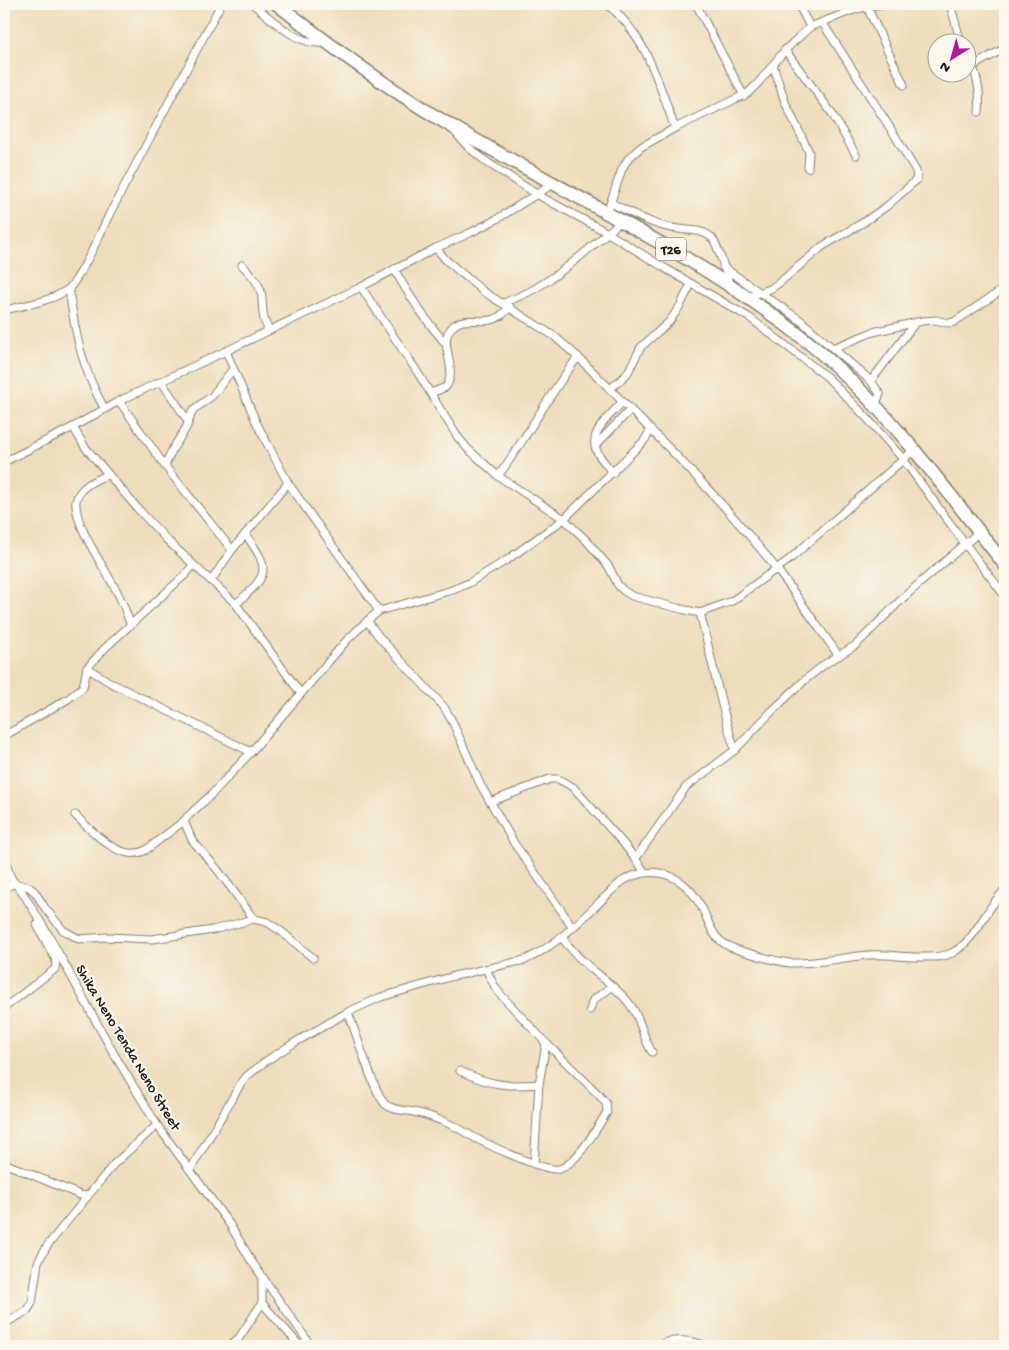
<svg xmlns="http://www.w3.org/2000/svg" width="1009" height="1350" viewBox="0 0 1009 1350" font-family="'Gochi Hand',sans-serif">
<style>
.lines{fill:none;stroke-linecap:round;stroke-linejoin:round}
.minor-casing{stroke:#857c6c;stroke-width:9}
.trunk-casing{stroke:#857c6c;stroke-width:15}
.minor{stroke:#fff;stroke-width:7}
.trunk{stroke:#fff;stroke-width:12}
.labels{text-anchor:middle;stroke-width:4.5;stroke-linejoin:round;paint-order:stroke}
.shield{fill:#fbf7ec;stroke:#5f5e5a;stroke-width:1}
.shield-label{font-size:14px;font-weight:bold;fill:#1c1c1c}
.street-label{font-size:15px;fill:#1c1c1c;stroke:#fbf7ec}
</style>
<rect width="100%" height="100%" fill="#fbf7ec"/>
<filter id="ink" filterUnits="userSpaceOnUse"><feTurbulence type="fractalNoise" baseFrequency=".02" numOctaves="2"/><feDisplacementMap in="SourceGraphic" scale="10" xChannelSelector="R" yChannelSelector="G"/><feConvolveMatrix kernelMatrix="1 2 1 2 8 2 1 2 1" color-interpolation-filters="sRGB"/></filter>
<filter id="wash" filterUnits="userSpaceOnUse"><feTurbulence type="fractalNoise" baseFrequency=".0096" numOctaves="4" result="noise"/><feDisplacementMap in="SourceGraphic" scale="20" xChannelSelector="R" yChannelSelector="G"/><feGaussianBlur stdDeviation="1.12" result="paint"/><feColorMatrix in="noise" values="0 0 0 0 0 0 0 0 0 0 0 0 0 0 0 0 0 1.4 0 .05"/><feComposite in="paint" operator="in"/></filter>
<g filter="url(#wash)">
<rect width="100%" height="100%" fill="#eeddbc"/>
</g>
<g filter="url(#ink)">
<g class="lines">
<defs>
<g id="minor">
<path d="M253,4C274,21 297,46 326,43"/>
<path d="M607,4C647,36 658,82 675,128"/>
<polyline points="696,4 744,96"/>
<polyline points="798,4 810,27"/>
<polyline points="950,4 961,42"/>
<polyline points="867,7 904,85"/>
<polyline points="785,50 831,112 856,155"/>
<path d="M966,54C978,73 981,91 979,112"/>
<polyline points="773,65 785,102 809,152 808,168"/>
<polyline points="973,66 1005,48"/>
<polyline points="455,132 468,147 488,163 538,195 608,233 663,267 750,318 827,377 866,417 903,459 965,544 1005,596"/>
<path d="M611,203C632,213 655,227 679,229C690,231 703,229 712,238C718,244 726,275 730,285"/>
<polyline points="607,213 622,169 628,159 641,147 675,128 748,93 759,82 785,50 810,27 856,9 881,4"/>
<path d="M242,265C250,273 258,281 261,292C264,305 260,320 270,330"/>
<polyline points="723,267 800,320 871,381 880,394 875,406"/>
<path d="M394,269C409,296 426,321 446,344"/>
<polyline points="361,287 416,370 457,436 468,449 498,476 564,519 587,541 609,567 618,585 624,591 632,596 681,609 700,613 732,601 790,559 914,450"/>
<path d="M69,289C75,334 82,368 104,408"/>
<polyline points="748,297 770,289 779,283 823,246 864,222 887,206 913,183 917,179 916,171 894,134 822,22"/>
<path d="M504,303C515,298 526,294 536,288C566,270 594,245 621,221"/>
<path d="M4,310C25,305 49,302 67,290C79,282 102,230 109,215L221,4"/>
<polyline points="833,348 873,332 922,321 936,320 948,323 954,322 1005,288"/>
<polyline points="226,351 257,424 288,483 379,611"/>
<polyline points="161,381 188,421"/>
<polyline points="871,381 915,323"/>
<polyline points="610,389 627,374 641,347 669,322 680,306 691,284"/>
<path d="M431,393L446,387C458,368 441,348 448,333C458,314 475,323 491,320C499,319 505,312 510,307"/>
<polyline points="119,401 165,466 232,550"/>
<polyline points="73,427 85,447 138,509 168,541 236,604 301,694"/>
<path d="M651,430C696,475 740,522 779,572C799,599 819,628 839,656"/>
<polyline points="595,446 630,410"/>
<polyline points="4,462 73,427 119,401 226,351 361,287 436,248 470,233 497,219 553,184"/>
<polyline points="165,466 172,450 186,428 193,410 212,396 233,369"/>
<path d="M613,473C607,465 596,455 595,445C592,429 613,413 622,402"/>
<path d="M108,475C96,479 79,487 76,501C73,526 111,576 121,600C125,608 127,617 131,625"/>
<path d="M498,476C527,438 548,395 578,357"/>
<polyline points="211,581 232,550 288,483"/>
<path d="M236,604C267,576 273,571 245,534"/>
<path d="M700,613C712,659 720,705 735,750"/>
<polyline points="367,621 380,638 444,707 453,723 480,784 514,843 572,926"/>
<polyline points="87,668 111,683 251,752"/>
<polyline points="4,736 68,699 83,687 87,668 104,649 185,575 193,565"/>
<polyline points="490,802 550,779 558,779 573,787 623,843 645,872"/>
<path d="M75,815C92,831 121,864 146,850L184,821"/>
<polyline points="4,854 9,873 14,883 21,890 48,934 114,1054 157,1125 230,1225 252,1262 307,1340 309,1346"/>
<polyline points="636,858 686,787 735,750 772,711 806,679 825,664 856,645 905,596 979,532"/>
<polyline points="4,889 14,883 29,887 35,892 45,908 63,930 79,939 107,937 152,939 213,930 254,919 267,922 282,932 313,958"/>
<polyline points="254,919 217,869 192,840 184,821 188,816 211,795 251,752 347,640 367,621 379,611 452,590 469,583 507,560 564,519 644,441 651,430 578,357 554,336 484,292 446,260 436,248"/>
<path d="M561,937C569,946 576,956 585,963C599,976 624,993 633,1009C642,1023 643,1039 652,1052"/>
<polyline points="4,1008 55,969 56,960 37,925"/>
<polyline points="590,1010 593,1000 612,987"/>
<path d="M348,1012C356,1032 373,1091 385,1104C393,1111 405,1110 414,1112C428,1115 441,1120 454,1126C462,1130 469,1135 477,1139C491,1146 546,1172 559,1169C577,1164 597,1128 607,1112L606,1103L598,1094L546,1043L500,994L495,987L486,969"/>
<path d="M460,1071C490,1085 506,1087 539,1084"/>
<polyline points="4,1163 80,1195 87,1196"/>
<polyline points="534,1164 539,1084 546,1043"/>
<path d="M190,1170L240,1085L247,1076L266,1061L294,1043L348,1012L381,997L454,976L525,960C562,943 591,909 621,882C650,864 680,872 698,901C711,921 708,939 735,949C753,954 772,961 790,963C819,964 842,957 869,955C886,954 902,957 919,957C930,957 942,958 952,953C977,940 985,908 1005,890"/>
<polyline points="262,1303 300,1346"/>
<polyline points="4,1324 27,1311 32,1303 38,1262 47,1246 114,1164 157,1125"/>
<polyline points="229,1346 239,1338 262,1303 262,1278"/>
<path d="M659,1346C670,1337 694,1341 707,1346"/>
</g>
<path id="trunk" d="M277,4C333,48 391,91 453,127C572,197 699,255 808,342C885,405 944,487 1005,565"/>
</defs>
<!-- minor casing -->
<use href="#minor" class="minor-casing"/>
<!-- trunk casing -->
<use href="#trunk" class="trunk-casing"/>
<!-- minor -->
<use href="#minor" class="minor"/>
<!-- trunk -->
<use href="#trunk" class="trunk"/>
</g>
</g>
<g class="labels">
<!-- shield labels -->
<rect class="shield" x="656" y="237.5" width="30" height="23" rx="4"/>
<g class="shield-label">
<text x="671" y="254">T26</text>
</g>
<!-- street labels -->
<g class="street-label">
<text transform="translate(129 1047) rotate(59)" y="5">Shika Neno Tenda Neno Street</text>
</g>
</g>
<!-- margin -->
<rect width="1009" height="1350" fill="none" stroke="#fbf7ec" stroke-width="20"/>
<!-- north arrow -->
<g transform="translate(952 58) rotate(217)"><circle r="24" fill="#fbf7ec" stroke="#a29f99"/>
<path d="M0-4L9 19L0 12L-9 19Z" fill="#b5179e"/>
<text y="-8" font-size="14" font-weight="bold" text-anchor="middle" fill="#1c1c1c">N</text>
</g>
</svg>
